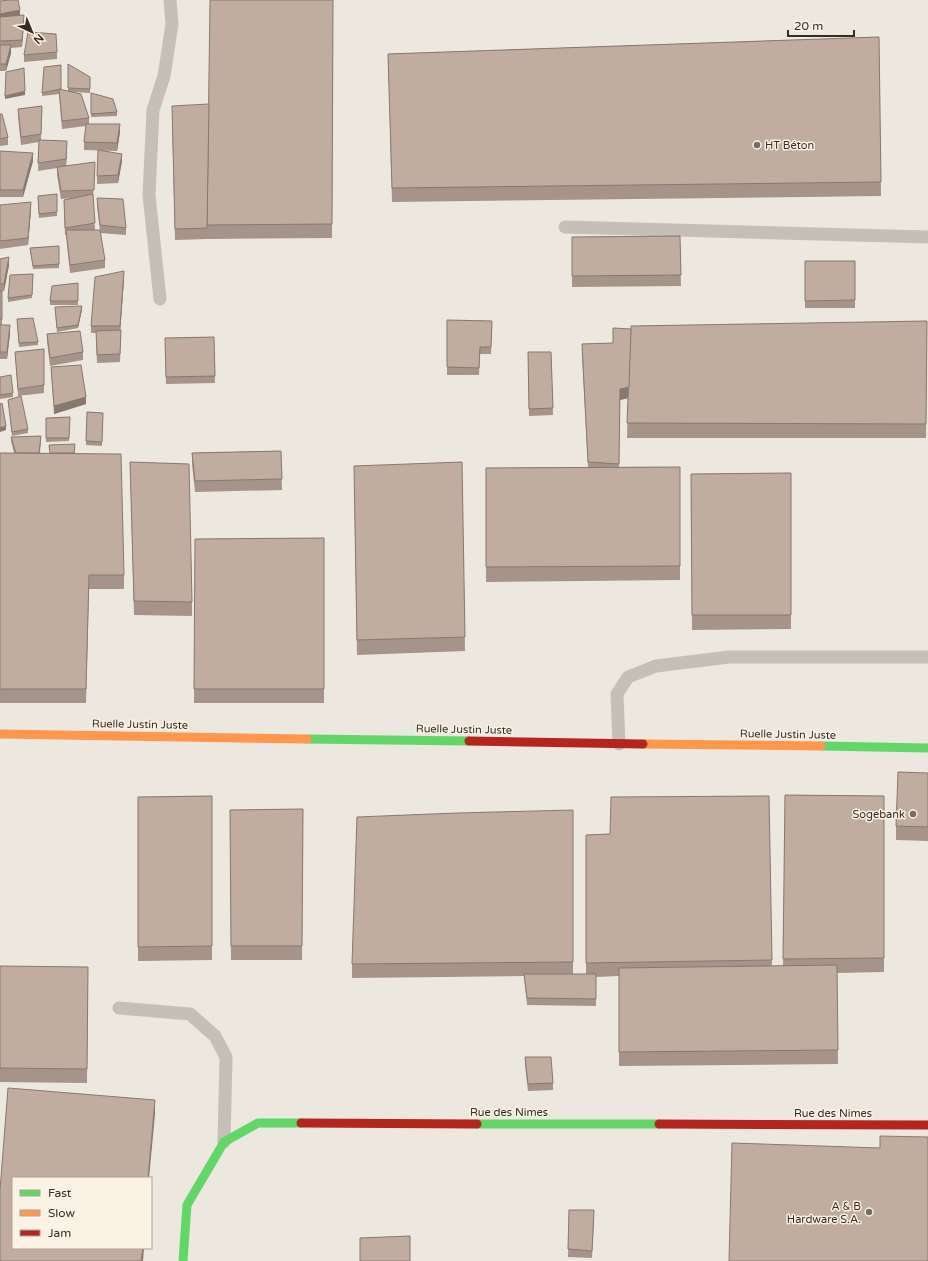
<svg xmlns="http://www.w3.org/2000/svg" width="928" height="1261" viewBox="0 0 928 1261" font-family="'Varela Round',sans-serif">
<style>
.lines{fill:none;stroke-linecap:round;stroke-linejoin:round}
.lane{stroke:#c6bfb8;stroke-width:13}
.fast{stroke:#63d668;stroke-width:9}
.slow{stroke:#ff974d;stroke-width:9}
.jam{stroke:#b3261e;stroke-width:9}
.wall{fill:#a6948a}
.shaded-wall{fill:#877870}
.building{fill:#c1aca0;stroke:#877870}
.poi-dot{fill:#766d67;stroke:#faf2e5;stroke-width:1.5}
.labels{text-anchor:middle;stroke-width:3;stroke-linejoin:round;paint-order:stroke}
.poi-label{font-size:11px;fill:#362c26;stroke:#faf2e5;text-anchor:end}
.street-label{font-size:11px;fill:#362c26;stroke:#faf2e5}
</style>
<rect width="100%" height="100%" fill="#ece7df"/>
<g class="lines">
<!-- lane -->
<g class="lane">
<polyline points="565,227 928,237"/>
<polyline points="160,299 149,195 153,110 164,76 172,24 170,0"/>
<polyline points="619,744 617,694 628,677 656,666 729,657 928,657"/>
<polyline points="119,1008 190,1014 215,1036 226,1057 224,1142"/>
</g>
<!-- fast -->
<g class="fast">
<polyline points="307,739 469,741"/>
<polyline points="821,746 928,748"/>
<polyline points="477,1124 659,1124"/>
<polyline points="183,1261 187,1205 224,1142 258,1123 301,1123"/>
</g>
<!-- slow -->
<g class="slow">
<polyline points="0,734 307,739"/>
<polyline points="643,744 821,746"/>
</g>
<!-- jam -->
<g class="jam">
<polyline points="469,741 643,744"/>
<polyline points="301,1123 477,1124"/>
<polyline points="659,1124 928,1125"/>
</g>
</g>
<!-- wall -->
<g class="wall">
<polygon points="333,0 332,238 207,239 175,240 172,117 209,104"/>
<polygon points="0,1 20,16 24,23 22,47 11,48 11,53 6,71 0,71"/>
<polygon points="879,37 881,196 392,202 388,54"/>
<polygon points="57,52 57,59 24,62 24,55"/>
<polygon points="68,64 90,77 90,93 73,92 89,118 89,124 120,132 117,151 84,150 84,142 86,126 62,129 59,94 42,96 44,67 61,90 68,91"/>
<polygon points="91,93 117,112 117,116 91,117"/>
<polygon points="42,106 41,140 67,148 66,166 95,169 93,197 95,230 100,231 97,206 97,198 126,228 126,235 100,233 105,260 105,268 70,273 66,235 65,235 64,200 74,198 61,199 57,175 57,168 38,171 39,142 21,145 18,116 18,109"/>
<polygon points="0,114 8,137 8,145 0,146"/>
<polygon points="0,151 33,161 23,197 0,197"/>
<polygon points="122,161 118,183 97,184 97,176"/>
<polygon points="57,194 57,216 39,218 38,196"/>
<polygon points="0,205 31,209 28,245 0,249"/>
<polygon points="680,236 681,286 572,287 572,237"/>
<polygon points="59,246 59,268 33,269 30,248"/>
<polygon points="0,259 9,265 4,291 2,291 2,325 10,333 7,359 0,359"/>
<rect x="805" y="261" width="50" height="47"/>
<polygon points="33,274 32,298 8,302 8,298"/>
<polygon points="124,279 120,330 121,337 120,362 97,363 96,333 91,333 91,326"/>
<polygon points="78,283 78,305 50,305 50,301"/>
<polygon points="82,309 78,328 57,332 55,311"/>
<polygon points="17,319 38,342 38,345 19,347"/>
<polygon points="447,320 492,321 491,354 480,354 479,375 447,375"/>
<polygon points="927,321 926,438 627,438 628,398 620,400 619,467 680,467 680,580 486,582 486,468 588,467 582,355 582,344 613,343 631,329"/>
<polygon points="47,334 83,352 83,360 50,366 47,341"/>
<polygon points="214,337 215,383 166,384 165,338"/>
<polygon points="44,349 44,393 18,396 15,352"/>
<polygon points="528,352 551,352 553,415 529,416"/>
<polygon points="51,367 86,404 54,414"/>
<polygon points="0,377 13,393 13,397 0,399"/>
<polygon points="8,400 28,429 28,433 12,436"/>
<polygon points="87,412 103,413 102,446 86,445"/>
<polygon points="70,417 69,441 46,442 46,418"/>
<polygon points="11,437 41,440 40,453 50,453 49,445 75,447 75,454 124,575 124,589 89,589 86,703 0,703 0,453 14,453 11,441"/>
<polygon points="281,451 282,490 195,492 192,464 192,453"/>
<polygon points="130,462 192,602 192,616 134,615"/>
<polygon points="462,462 465,651 357,655 354,480"/>
<polygon points="791,473 791,629 692,630 691,474"/>
<polygon points="324,538 324,703 194,703 195,539"/>
<polygon points="928,773 928,841 896,840 896,826"/>
<polygon points="785,795 884,796 884,972 837,973 838,1064 619,1066 619,976 596,977 596,1006 527,1005 524,976 352,978 352,964 573,810 573,974 586,974 586,835 610,834 769,796 772,966 783,966"/>
<polygon points="212,796 212,960 138,961 138,797"/>
<polygon points="303,809 302,960 231,960 230,810"/>
<polygon points="0,966 88,982 87,1083 0,1082"/>
<polygon points="525,1057 553,1083 553,1090 528,1091 525,1065"/>
<polygon points="569,1210 594,1218 592,1258 568,1257"/>
</g>
<!-- shaded-wall -->
<g class="shaded-wall">
<polygon points="20,10 20,17 0,21 0,14"/>
<polygon points="24,15 24,23 22,47 22,40"/>
<polygon points="11,45 11,53 6,71 6,64"/>
<polygon points="25,91 25,95 5,99 5,96"/>
<polygon points="120,124 120,132 117,151 117,143"/>
<polygon points="67,141 67,148 66,167 66,159"/>
<polygon points="33,153 33,161 23,197 23,190"/>
<polygon points="122,154 122,161 118,183 118,175"/>
<polygon points="31,202 31,209 28,245 28,238"/>
<polygon points="9,257 9,265 4,291 4,284"/>
<polygon points="124,271 124,279 120,334 120,326"/>
<polygon points="82,306 82,309 78,328 78,325"/>
<polygon points="10,325 10,333 7,359 7,352"/>
<polygon points="629,387 629,398 620,400 619,475 620,389"/>
<polygon points="86,397 86,404 54,414 54,406"/>
<polygon points="6,426 6,430 0,432 0,428"/>
<polygon points="155,1100 155,1114 149,1178 148,1178"/>
<polygon points="143,1248 144,1248 143,1261 141,1261"/>
</g>
<!-- building -->
<g class="building">
<polygon points="10,0 18,0 20,10 0,14 0,1"/>
<polygon points="210,0 333,0 332,224 207,225"/>
<polygon points="24,15 22,40 0,41 0,17"/>
<polygon points="28,32 56,34 57,52 24,55"/>
<polygon points="879,37 881,182 392,188 388,54"/>
<polygon points="0,45 11,45 6,64 0,64"/>
<polygon points="68,64 90,77 90,89 68,88"/>
<polygon points="61,65 61,89 42,93 44,67"/>
<polygon points="24,68 25,91 5,96 6,72"/>
<polygon points="59,89 81,94 89,118 62,121"/>
<polygon points="91,93 113,99 117,112 91,114"/>
<polygon points="209,104 207,228 175,229 172,106"/>
<polygon points="42,106 41,134 21,137 18,109"/>
<polygon points="0,114 2,114 8,137 0,139"/>
<polygon points="86,124 120,124 117,143 84,142"/>
<polygon points="39,140 67,141 66,159 38,163"/>
<polygon points="98,150 122,154 118,175 97,176"/>
<polygon points="0,151 33,153 23,190 0,190"/>
<polygon points="95,162 94,190 61,191 57,167"/>
<polygon points="57,194 57,212 39,214 38,196"/>
<polygon points="93,194 95,223 65,228 64,200"/>
<polygon points="97,198 123,199 126,228 100,225"/>
<polygon points="31,202 28,238 0,241 0,205"/>
<polygon points="66,230 100,230 105,260 70,265"/>
<polygon points="680,236 681,275 572,276 572,237"/>
<polygon points="59,246 59,264 33,266 30,248"/>
<polygon points="9,257 4,284 0,284 0,259"/>
<polygon points="805,261 855,261 855,300 805,301"/>
<polygon points="124,271 120,326 91,326 95,277"/>
<polygon points="33,274 32,295 8,298 10,275"/>
<polygon points="78,283 78,301 50,301 52,286"/>
<rect x="0" y="291" width="2" height="28"/>
<polygon points="82,306 78,325 57,328 55,307"/>
<polygon points="33,318 38,342 19,343 17,319"/>
<polygon points="447,320 492,321 491,347 480,347 479,368 447,367"/>
<polygon points="927,321 926,424 627,423 631,326"/>
<polygon points="0,325 10,325 7,352 0,352"/>
<polygon points="613,328 631,329 629,387 620,389 619,464 588,462 582,344 613,343"/>
<polygon points="121,330 120,354 97,355 96,331"/>
<polygon points="80,331 83,352 50,358 47,334"/>
<polygon points="214,337 215,376 166,377 165,338"/>
<polygon points="44,349 44,385 18,389 15,352"/>
<polygon points="528,352 551,352 553,408 529,409"/>
<polygon points="81,365 86,397 54,406 51,367"/>
<polygon points="11,375 13,393 0,395 0,377"/>
<polygon points="21,396 28,429 12,432 8,400"/>
<polygon points="2,403 6,426 0,428 0,404"/>
<polygon points="87,412 103,413 102,442 86,441"/>
<polygon points="70,417 69,438 46,438 46,418"/>
<polygon points="41,436 39,453 16,453 11,437"/>
<polygon points="75,444 74,453 50,453 49,445"/>
<polygon points="281,451 282,479 195,481 192,453"/>
<polygon points="0,453 121,454 124,575 89,575 86,689 0,689"/>
<polygon points="130,462 189,464 192,602 134,601"/>
<polygon points="462,462 465,637 357,640 354,466"/>
<polygon points="680,467 680,566 486,567 486,468"/>
<polygon points="791,473 791,615 692,615 691,474"/>
<polygon points="324,538 324,689 194,689 195,539"/>
<polygon points="898,772 928,773 928,827 896,826"/>
<polygon points="785,795 884,796 884,958 783,959"/>
<polygon points="212,796 212,946 138,947 138,797"/>
<polygon points="769,796 772,960 586,963 586,835 610,834 611,797"/>
<polygon points="303,809 302,946 231,946 230,810"/>
<polygon points="573,810 573,962 352,964 357,817 457,813"/>
<polygon points="837,965 838,1050 619,1052 619,968"/>
<polygon points="0,966 88,967 87,1069 0,1068"/>
<polygon points="524,974 596,974 596,999 527,998"/>
<polygon points="525,1057 551,1057 553,1083 528,1084"/>
<polygon points="8,1088 155,1100 148,1178 13,1178 13,1248 143,1248 141,1261 0,1261 0,1190"/>
<polygon points="880,1136 928,1137 928,1261 729,1261 732,1143 880,1148"/>
<polygon points="569,1210 594,1210 592,1251 568,1249"/>
<polygon points="410,1236 410,1261 360,1261 360,1238"/>
</g>
<!-- markers -->
<g class="poi-dot">
<circle cx="757" cy="145" r="4"/>
<circle cx="913" cy="814" r="4"/>
<circle cx="869" cy="1212" r="4"/>
</g>
<g class="labels">
<!-- poi labels -->
<g class="poi-label">
<text x="765" y="149" text-anchor="start">HT Béton</text>
<text x="905" y="818">Sogebank</text>
<text x="861" y="1210">A &amp; B<tspan x="861" dy="13">Hardware S.A.</tspan></text>
</g>
<!-- street labels -->
<g class="street-label">
<text transform="translate(140 724) rotate(1)" y="4">Ruelle Justin Juste</text>
<text transform="translate(464 729) rotate(1)" y="4">Ruelle Justin Juste</text>
<text transform="translate(788 734) rotate(1)" y="4">Ruelle Justin Juste</text>
<text x="509" y="1116">Rue des Nimes</text>
<text x="833" y="1117">Rue des Nimes</text>
</g>
</g>
<!-- legend -->
<rect x="12" y="1177" width="140" height="72" fill="#faf2e5" stroke="#aca399"/>
<rect x="20" y="1190" width="20" height="6" fill="#63d668" stroke="#aca399"/>
<text x="48" y="1197" font-size="12" fill="#362c26">Fast</text>
<rect x="20" y="1210" width="20" height="6" fill="#ff974d" stroke="#aca399"/>
<text x="48" y="1217" font-size="12" fill="#362c26">Slow</text>
<rect x="20" y="1230" width="20" height="6" fill="#b3261e" stroke="#aca399"/>
<text x="48" y="1237" font-size="12" fill="#362c26">Jam</text>
<!-- north arrow -->
<g transform="translate(32 32) rotate(136)" stroke="#faf2e5" stroke-width="3" paint-order="stroke">
<path d="M0-3L7 15L0 10L-7 15Z" fill="#362c26"/>
<text y="-6" font-size="11" font-weight="bold" text-anchor="middle" fill="#362c26">N</text>
</g>
<!-- scale -->
<path d="M788 30v6h66v-6" fill="none" stroke="#362c26" stroke-width="2"/>
<text x="794" y="30" font-size="12" fill="#362c26" stroke="#faf2e5" stroke-width="3" paint-order="stroke">20 m</text>
</svg>
